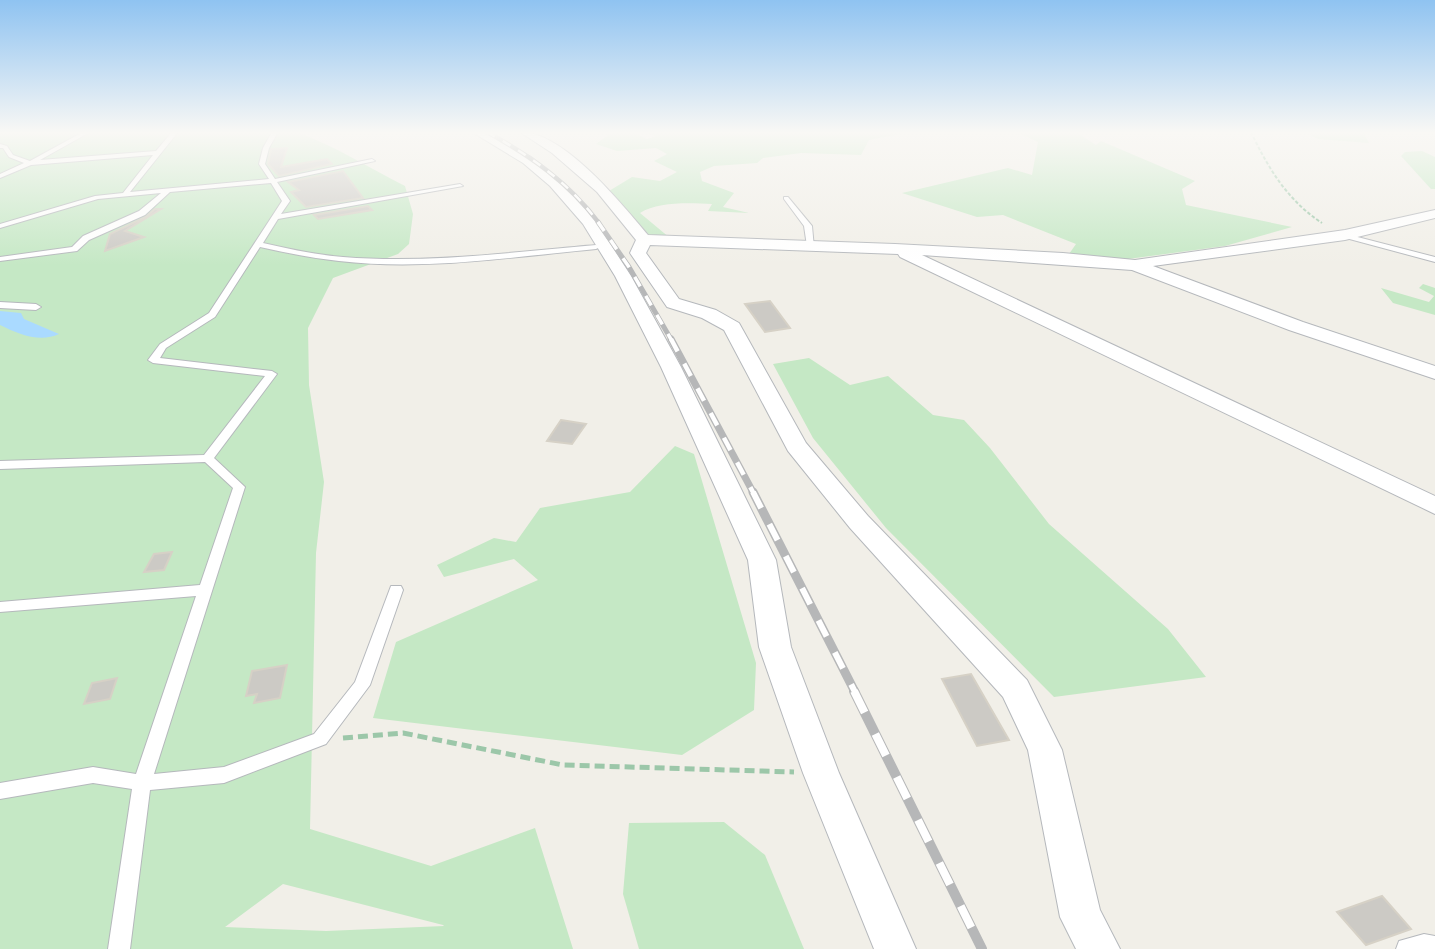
<svg xmlns="http://www.w3.org/2000/svg" width="1435" height="949" viewBox="0 0 1435 949" font-family="'PT Sans Narrow',sans-serif">
<style>
.green{fill:#c5e8c5;fill-rule:evenodd}
.water{fill:#aadaff}
.building{fill:#cccac5;stroke:#d6d1c6;stroke-width:2}
.lines{fill:none;stroke-linecap:round;stroke-linejoin:round}
.lane-casing{stroke:#b5b8bc;stroke-width:2}
.street-casing{stroke:#b5b8bc;stroke-width:2}
.path-far1{stroke:#9cc7a9;stroke-width:2;stroke-dasharray:3.5 2;stroke-linecap:butt}
.path{stroke:#9cc7a9;stroke-width:5;stroke-dasharray:10 5;stroke-linecap:butt}
.lane{fill:#fff;fill-rule:evenodd}
.street{fill:#fff;fill-rule:evenodd}
.rail-far4-casing{stroke:#b6b7b8;stroke-width:4.5}
.rail-far3-casing{stroke:#b6b7b8;stroke-width:5}
.rail-far2-casing{stroke:#b6b7b8;stroke-width:7}
.rail-far1-casing{stroke:#b6b7b8;stroke-width:9}
.rail-casing{stroke:#b6b7b8;stroke-width:10}
.rail-far4{stroke:#fff;stroke-width:2.5;stroke-dasharray:9;stroke-linecap:butt}
.rail-far3{stroke:#fff;stroke-width:3.5;stroke-dasharray:11;stroke-linecap:butt}
.rail-far2{stroke:#fff;stroke-width:4.5;stroke-dasharray:14;stroke-linecap:butt}
.rail-far1{stroke:#fff;stroke-width:6;stroke-dasharray:18;stroke-linecap:butt}
.rail{stroke:#fff;stroke-width:8;stroke-dasharray:24;stroke-linecap:butt}
</style>
<rect width="100%" height="100%" fill="#f1efe8"/>
<!-- green -->
<g class="green">
<path d="M0,132H296C334,145 369,168 405,186L413,214L409,244L398,254L333,278L308,328L309,385L324,482L316,553L310,829L431,866L535,828L573,949H0ZM283,884L443,925L444,926L326,931L225,927Z"/>
<path d="M600,132H632L647,139L656,136L644,132H910L869,140L861,155L801,153L763,158L757,163L714,166L700,172L702,181L734,193L723,207L749,213L708,211L712,204C691,203 658,201 640,213L670,238L651,237L609,191L632,177L660,181L677,172L654,161L667,154L656,148L617,151L596,144L611,133Z"/>
<polygon points="1017,132 1076,132 1096,145 1101,141 1195,181 1182,189 1186,205 1292,227 1225,246 1128,259 1069,254 1076,244 1003,215 977,217 902,193 1008,168 1032,175 1038,142"/>
<polygon points="1305,132 1363,132 1369,143 1318,139"/>
<polygon points="1422,151 1435,157 1435,189 1431,189 1401,156 1405,152"/>
<polygon points="1423,284 1435,288 1435,315 1393,303 1381,288 1429,302 1434,296 1419,288"/>
<polygon points="809,358 850,385 888,376 933,415 964,420 990,448 1049,524 1168,629 1206,677 1054,697 886,528 813,438 773,364"/>
<polygon points="675,446 694,454 756,663 754,710 682,755 373,718 396,642 538,580 514,559 444,577 437,565 494,538 516,542 540,508 630,492"/>
<polygon points="724,822 765,855 804,949 639,949 623,894 629,823"/>
</g>
<!-- water -->
<path class="water" d="M0,311L21,313L24,319L59,334C40,343 18,334 0,325Z"/>
<!-- building -->
<g class="building">
<polygon points="287,148 281,167 327,159 332,164 279,176 268,164 271,149"/>
<polygon points="343,171 363,198 306,207 291,192 299,190 288,182"/>
<polygon points="368,206 372,210 318,219 314,215"/>
<polygon points="155,209 161,209 125,231 144,237 105,251 110,234 146,217"/>
<polygon points="770,301 790,328 765,332 745,304"/>
<polygon points="561,420 586,424 572,444 547,441"/>
<polygon points="172,552 164,570 144,572 154,554"/>
<polygon points="287,665 280,698 254,703 257,694 246,696 252,671"/>
<polygon points="971,674 1009,740 977,746 942,679"/>
<polygon points="117,678 110,699 84,704 92,683"/>
<polygon points="1382,896 1411,929 1366,945 1337,912"/>
</g>
<g class="lines">
<defs>
<g id="lane">
<path d="M83,132H90L40,160L156,151L172,132H178L130,192L269,179L259,164L263,148L272,132H278L269,148L265,164L275,179L372,159L375,161L277,182L290,201L281,214L460,184L463,186L278,219L263,243C289,249 316,255 343,257C427,264 512,252 596,245L600,247L596,249C511,257 424,271 339,261C312,258 286,253 260,247L215,317L166,348L160,358L272,371L277,374L214,458L245,487L154,774L224,767L314,734L355,682L391,586H401L403,590L370,685L326,744L224,783L150,790L130,949H108L132,789L93,783L0,799V783L93,767L136,774L196,596L0,612V602L200,585L233,488L205,462L0,469V461L204,455L265,376L153,363L148,360L160,344L209,313L282,201L271,183L170,192L145,215L89,240L77,251L0,261V257L72,247L83,236L139,211L161,193L98,199L0,228V224L95,196L123,193L153,155L31,165L0,178V174L24,163L9,157L3,148H0V144L7,146L13,155L30,161Z"/>
<polygon points="784,197 788,197 812,226 814,248 807,246 804,226 784,199"/>
<polygon points="1342,233 1435,257 1435,262 1342,237"/>
<polygon points="0,302 36,304 41,307 36,310 0,308"/>
<polygon points="1424,934 1435,936 1435,949 1396,949 1399,941"/>
</g>
<g id="street">
<polygon points="472,132 486,132 531,157 560,180 594,219 631,276 681,367 776,560 791,647 839,773 916,949 874,949 803,773 759,647 748,560 661,367 615,276 583,224 550,186 523,163"/>
<path d="M520,132C563,131 622,204 648,235L895,244L1063,253L1135,260L1345,230L1435,210V218L1345,240L1153,266L1303,322L1435,366V379L1289,330L1132,270L922,255L1435,496V514L900,257L898,254L650,245L646,253L679,299L716,310L739,323L806,443L868,516L1027,680L1062,750L1100,910L1120,949H1076L1060,917L1028,750L1003,697L850,528L788,451L724,330L702,318L667,307L630,253L636,240L597,192L552,153Z"/>
</g>
</defs>
<!-- lane casing -->
<use href="#lane" class="lane-casing"/>
<!-- street casing -->
<use href="#street" class="street-casing"/>
<!-- path-far1 -->
<path class="path-far1" d="M1251,132C1268,168 1288,201 1322,223"/>
<!-- path -->
<polyline class="path" points="343,738 403,733 563,765 794,772"/>
<!-- lane -->
<use href="#lane" class="lane"/>
<!-- street -->
<use href="#street" class="street"/>
<defs>
<path id="rail-far4" d="M487,132C532,157 568,182 599,223"/>
<polyline id="rail-far3" points="598,222 629,267 672,341"/>
<polyline id="rail-far2" points="671,339 754,494"/>
<polyline id="rail-far1" points="753,492 855,692"/>
<polyline id="rail" points="854,691 982,949"/>
</defs>
<!-- rail-far4 casing -->
<use href="#rail-far4" class="rail-far4-casing"/>
<!-- rail-far3 casing -->
<use href="#rail-far3" class="rail-far3-casing"/>
<!-- rail-far2 casing -->
<use href="#rail-far2" class="rail-far2-casing"/>
<!-- rail-far1 casing -->
<use href="#rail-far1" class="rail-far1-casing"/>
<!-- rail casing -->
<use href="#rail" class="rail-casing"/>
<!-- rail-far4 -->
<use href="#rail-far4" class="rail-far4"/>
<!-- rail-far3 -->
<use href="#rail-far3" class="rail-far3"/>
<!-- rail-far2 -->
<use href="#rail-far2" class="rail-far2"/>
<!-- rail-far1 -->
<use href="#rail-far1" class="rail-far1"/>
<!-- rail -->
<use href="#rail" class="rail"/>
</g>
<!-- sky -->
<linearGradient id="sky" x2="0" y2="1"><stop stop-color="#8fc3f1"/><stop offset="0.5" stop-color="#f9f8f5"/><stop offset="1" stop-color="#f9f8f5" stop-opacity="0"/></linearGradient>
<rect width="1435" height="265" fill="url(#sky)"/>
</svg>
